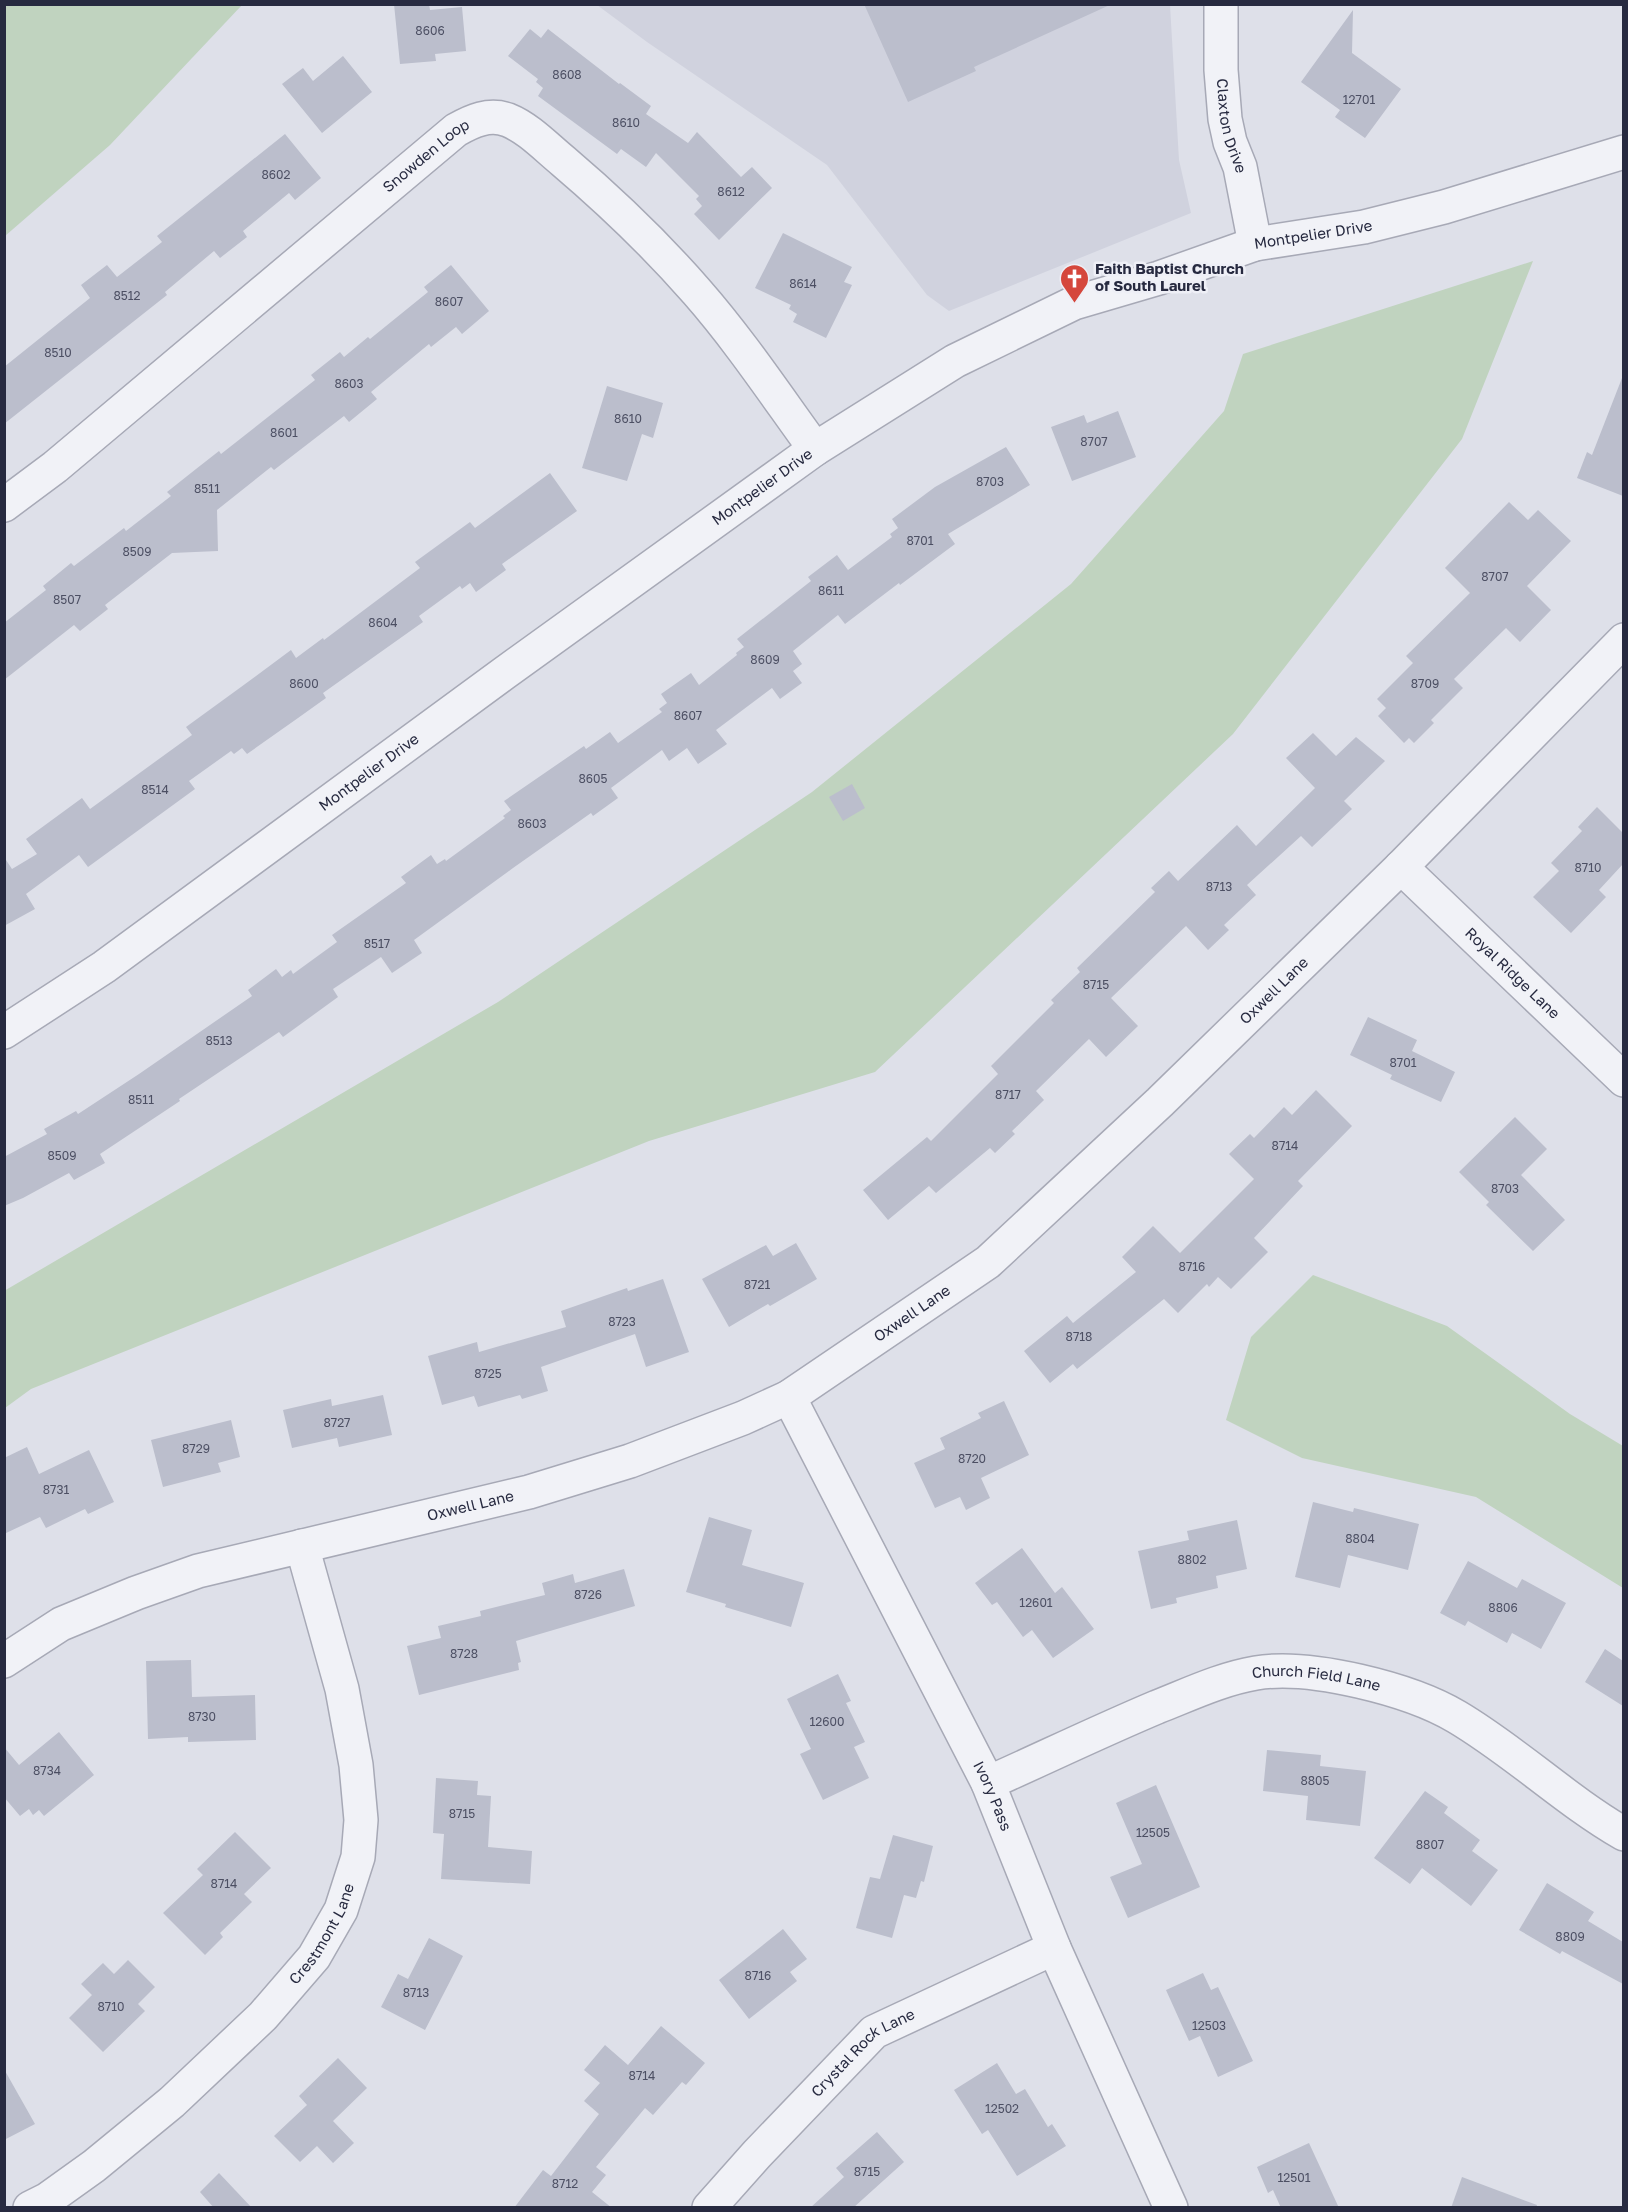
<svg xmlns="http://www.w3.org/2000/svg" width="1628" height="2212" viewBox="0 0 1628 2212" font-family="'Golos Text',sans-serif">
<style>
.built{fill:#d0d2de}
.green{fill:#c0d3bf}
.building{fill:#bbbecc}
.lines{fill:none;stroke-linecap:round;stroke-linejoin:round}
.minor-casing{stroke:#a7a9b6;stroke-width:36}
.minor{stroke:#f1f2f7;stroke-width:33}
.labels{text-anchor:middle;stroke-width:5;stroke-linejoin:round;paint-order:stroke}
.number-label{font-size:12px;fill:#4c4f63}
.street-label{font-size:15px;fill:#272a40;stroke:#eeeff6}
.poi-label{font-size:15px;font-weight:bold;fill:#272a40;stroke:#eeeff6;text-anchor:start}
</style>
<rect width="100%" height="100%" fill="#dee0e9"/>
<!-- built -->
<polygon class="built" points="597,5 1170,5 1179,160 1191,213 949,311 927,295 827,165 647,42"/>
<!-- green -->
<g class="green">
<polygon points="5,4 242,4 242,5 110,145 5,236"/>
<polygon points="1533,261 1462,439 1233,734 875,1072 649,1141 31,1389 5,1408 4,1291 498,1002 812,792 1071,584 1224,411 1243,354"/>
<polygon points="1313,1275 1447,1326 1570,1414 1623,1446 1623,1588 1476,1497 1302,1458 1226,1420 1251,1337"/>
</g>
<!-- building -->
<g class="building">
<polygon points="394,4 429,4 430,10 462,7 466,51 435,54 436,61 400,64"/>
<polygon points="864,4 1112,4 974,67 976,71 908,102"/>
<polygon points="1353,10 1352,53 1401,89 1365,138 1335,117 1340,110 1301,82"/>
<polygon points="530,29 541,38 548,29 619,84 620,83 651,106 646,114 688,143 697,132 741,177 752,167 772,188 719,240 694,214 702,206 696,199 699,196 656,153 646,167 621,149 617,154 538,96 543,88 536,82 538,79 508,56"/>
<polygon points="343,56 372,92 322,133 282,84 303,68 313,81"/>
<polygon points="285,134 321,178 295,200 289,193 243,231 247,237 220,258 214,251 165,292 167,295 4,424 4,367 90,298 81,285 107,265 117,277 162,242 157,236"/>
<polygon points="783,233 852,267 844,282 852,285 826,338 793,322 797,314 789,309 791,305 755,288"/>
<polygon points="451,265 489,311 462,334 456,327 431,347 429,344 371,392 377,399 349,422 344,416 274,470 271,467 217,510 218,551 172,553 105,605 108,609 80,631 74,625 4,680 4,623 46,590 43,586 71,563 74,566 124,528 126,531 171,496 167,492 196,469 219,451 221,454 315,380 311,375 340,352 344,357 368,337 370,339 428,292 424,287"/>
<polygon points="1622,378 1623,379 1623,496 1577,478 1587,452 1592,455"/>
<polygon points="607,386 663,403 653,438 642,434 627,481 582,468"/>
<polygon points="1118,411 1136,457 1072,481 1051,427 1084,415 1087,423"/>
<polygon points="1006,447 1030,485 948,534 955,544 900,585 899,583 845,624 838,615 793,651 802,664 793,671 802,683 780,699 772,688 716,730 727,744 698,764 687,748 669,761 662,750 611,788 618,798 593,816 591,813 513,868 414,940 422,953 392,973 381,957 333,989 338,997 283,1037 279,1032 179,1099 180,1101 100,1154 105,1163 74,1180 69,1173 23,1198 4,1206 4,1157 47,1134 44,1129 76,1111 78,1114 139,1074 252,996 248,990 276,969 282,977 291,970 293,974 337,942 332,935 406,883 401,877 431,855 437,864 445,859 446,861 505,818 503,816 511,810 504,801 584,746 586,749 610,732 618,743 662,712 659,709 667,703 661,694 691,673 699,685 737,655 736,653 744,647 737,639 811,581 808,577 837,555 848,570 892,537 890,534 898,528 892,519 935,487"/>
<polygon points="550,473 577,511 502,564 506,570 476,592 470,583 462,589 460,586 419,616 423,622 323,693 326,698 298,718 247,754 242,748 234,754 231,751 189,781 195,789 88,867 79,855 26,894 35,909 4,926 4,857 12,869 37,854 26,839 82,798 90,809 192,735 186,727 241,687 291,650 296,658 323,638 324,640 420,568 415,562 470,522 475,528"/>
<polygon points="1509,502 1528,520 1538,510 1571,541 1527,586 1551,610 1520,642 1506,628 1454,679 1463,688 1431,720 1434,723 1414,743 1409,738 1404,743 1378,716 1386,708 1377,699 1413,663 1406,656 1470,593 1445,568"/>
<polygon points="1313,733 1336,756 1356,737 1385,761 1344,801 1352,809 1312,847 1301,836 1247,885 1256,895 1224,925 1229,930 1208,950 1186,926 1111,998 1138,1026 1106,1057 1089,1039 1036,1091 1044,1100 1012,1131 1015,1134 995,1153 990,1148 936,1193 929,1186 888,1220 863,1190 927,1137 931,1141 998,1074 991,1066 1054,1003 1051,1000 1080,972 1077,968 1155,892 1151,888 1169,871 1178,881 1237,825 1256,846 1315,788 1286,758"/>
<polygon points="852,784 865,808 843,821 829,797"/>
<polygon points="1597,807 1623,833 1623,864 1599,890 1606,897 1571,933 1533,897 1559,871 1551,863 1582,831 1578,827"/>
<polygon points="1368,1017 1417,1040 1412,1051 1455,1072 1441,1102 1390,1079 1392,1075 1350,1055"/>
<polygon points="1316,1090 1352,1126 1298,1181 1303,1186 1254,1238 1268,1252 1231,1289 1218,1277 1209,1287 1207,1284 1178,1313 1164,1299 1077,1369 1073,1364 1050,1383 1024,1351 1067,1316 1073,1323 1136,1272 1122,1257 1153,1226 1180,1253 1254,1179 1229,1154 1250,1134 1254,1138 1284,1107 1292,1115"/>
<polygon points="1515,1117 1547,1149 1521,1175 1565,1220 1533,1251 1486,1205 1489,1202 1459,1172"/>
<polygon points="796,1243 817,1279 770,1306 768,1304 729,1327 702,1279 766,1245 773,1256"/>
<polygon points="663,1279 689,1352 646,1367 635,1334 541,1367 548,1391 522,1399 520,1395 478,1407 474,1396 442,1405 428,1356 477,1342 479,1352 566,1327 561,1311 627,1288 628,1291"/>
<polygon points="383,1395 392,1435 339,1447 337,1438 292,1448 283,1410 331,1399 332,1406"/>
<polygon points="1004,1401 1029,1455 981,1478 990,1498 966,1510 960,1497 935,1508 914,1463 945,1449 940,1438 981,1418 978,1413"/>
<polygon points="231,1420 240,1457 218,1463 221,1472 163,1487 151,1440"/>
<polygon points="27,1447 39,1474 89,1450 114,1502 88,1514 85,1509 46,1528 40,1517 4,1534 4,1458"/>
<polygon points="1313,1502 1353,1512 1354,1508 1419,1524 1408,1570 1348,1555 1340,1588 1295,1577"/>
<polygon points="709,1517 752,1530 742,1565 804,1583 791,1627 725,1607 726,1604 686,1592"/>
<polygon points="1237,1520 1247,1569 1216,1576 1218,1588 1176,1598 1177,1603 1151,1609 1138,1551 1189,1540 1187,1531"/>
<polygon points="1022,1548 1055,1593 1062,1587 1094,1629 1053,1658 1032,1630 1023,1637 997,1602 992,1605 975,1583"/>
<polygon points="1468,1561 1517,1588 1522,1579 1566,1603 1541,1649 1512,1633 1507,1643 1468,1621 1465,1626 1440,1613"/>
<polygon points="624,1569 635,1606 516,1641 521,1662 518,1663 519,1670 419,1695 407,1646 441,1638 438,1626 481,1616 480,1611 545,1595 542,1583 573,1574 575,1583"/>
<polygon points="1605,1649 1623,1661 1623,1706 1585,1682"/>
<polygon points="191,1660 192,1697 255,1695 256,1740 188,1742 188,1737 148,1739 146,1661"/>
<polygon points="838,1674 851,1701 846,1703 865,1742 854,1747 869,1778 823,1800 800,1754 811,1749 787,1699"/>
<polygon points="59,1732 94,1775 44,1816 39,1810 33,1815 29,1809 20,1816 4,1797 4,1747 19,1765"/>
<polygon points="1267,1750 1321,1755 1320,1766 1366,1771 1360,1826 1306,1820 1308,1796 1263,1791"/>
<polygon points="436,1778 478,1781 477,1795 491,1796 488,1847 532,1851 530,1884 441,1879 444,1834 433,1833"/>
<polygon points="1156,1785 1200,1887 1128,1918 1110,1877 1142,1864 1116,1803"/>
<polygon points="1425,1791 1448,1807 1444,1813 1480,1840 1472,1851 1498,1870 1471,1906 1422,1868 1410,1884 1374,1858"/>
<polygon points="235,1832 271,1868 244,1894 252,1902 220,1933 223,1937 205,1955 163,1913 203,1875 197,1869"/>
<polygon points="893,1835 933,1846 924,1882 921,1881 916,1898 904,1895 892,1938 856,1928 870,1877 880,1879"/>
<polygon points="1547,1883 1594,1912 1588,1921 1623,1942 1623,1984 1562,1951 1560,1954 1519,1930"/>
<polygon points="783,1929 807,1959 790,1972 797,1981 749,2019 719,1980"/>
<polygon points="429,1938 463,1956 425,2030 381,2007 398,1974 408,1979"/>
<polygon points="128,1960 155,1987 138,2004 145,2011 103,2052 69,2018 92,1995 81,1984 103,1963 114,1974"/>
<polygon points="1203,1973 1211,1990 1218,1987 1253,2061 1218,2077 1200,2036 1189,2041 1166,1990"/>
<polygon points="661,2026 705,2063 686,2085 682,2082 653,2115 645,2108 596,2167 606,2175 592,2192 612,2208 514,2208 543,2170 551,2176 599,2114 584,2101 600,2083 584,2070 605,2045 628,2065"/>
<polygon points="338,2058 367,2088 333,2121 354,2143 333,2163 317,2146 300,2162 274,2136 307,2105 299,2096"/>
<polygon points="997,2063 1016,2094 1025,2089 1048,2127 1052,2124 1066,2146 1017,2176 988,2130 982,2134 954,2090"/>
<polygon points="4,2069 35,2124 4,2140"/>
<polygon points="877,2132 904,2162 853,2208 810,2208 844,2177 836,2168"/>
<polygon points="1309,2143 1339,2208 1281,2208 1273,2190 1268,2193 1257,2167"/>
<polygon points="219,2173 252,2208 214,2208 200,2192"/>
<polygon points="1462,2177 1537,2205 1536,2208 1451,2208"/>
</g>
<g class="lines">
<defs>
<g id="minor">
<path id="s1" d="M1221,4V70L1225,119L1230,142L1240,167L1255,244"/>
<path id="s2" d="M4,505L55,467L456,130C472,121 489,113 508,120C528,128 546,147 563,161C610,201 656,245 697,292C740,341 777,397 815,449"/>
<path id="s3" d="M1401,867L1624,1080"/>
<path id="s4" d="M4,1032L104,967L503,674L815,449L955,361L1074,303L1159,278L1255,244L1364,227L1444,207L1624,152"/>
<path id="s5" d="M789,1397L988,1783L1054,1948L1171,2208"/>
<path id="s6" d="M4,1661L61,1624L136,1593L198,1571L529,1492L630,1461L743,1418L789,1397L988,1262L1160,1102L1401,867L1624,640"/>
<path id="s7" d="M988,1783C1044,1758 1100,1731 1157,1707C1190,1694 1221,1679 1256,1673C1310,1664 1410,1689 1457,1717C1516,1752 1565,1800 1624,1834"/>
<path id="s8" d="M30,2208L48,2199L94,2166L172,2102L263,2016L314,1957L341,1910L358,1857L361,1820L356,1765L342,1689L302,1546"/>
<path id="s9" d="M709,2208L757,2154L874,2032L1054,1948"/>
</g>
</defs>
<!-- minor casing -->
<use href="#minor" class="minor-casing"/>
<!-- minor -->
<use href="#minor" class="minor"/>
</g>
<!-- icons -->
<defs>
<symbol id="church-pin" viewBox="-11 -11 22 30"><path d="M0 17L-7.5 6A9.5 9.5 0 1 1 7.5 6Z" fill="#d5473c" stroke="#eeeff6"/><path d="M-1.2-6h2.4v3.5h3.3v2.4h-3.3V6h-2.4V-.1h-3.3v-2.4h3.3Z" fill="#fff"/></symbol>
</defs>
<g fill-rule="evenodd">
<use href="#church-pin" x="1058" y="262" width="33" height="45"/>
</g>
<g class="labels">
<!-- number labels -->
<g class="number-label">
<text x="430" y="35">8606</text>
<text x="567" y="79">8608</text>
<text x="1359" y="104">12701</text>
<text x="626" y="127">8610</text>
<text x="276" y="179">8602</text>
<text x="731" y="196">8612</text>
<text x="803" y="288">8614</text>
<text x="127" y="300">8512</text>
<text x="449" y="306">8607</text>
<text x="58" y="357">8510</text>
<text x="349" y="388">8603</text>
<text x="628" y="423">8610</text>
<text x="284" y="437">8601</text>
<text x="1094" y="446">8707</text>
<text x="990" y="486">8703</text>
<text x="207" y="493">8511</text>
<text x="920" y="545">8701</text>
<text x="137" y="556">8509</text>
<text x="1495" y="581">8707</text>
<text x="831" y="595">8611</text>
<text x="67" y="604">8507</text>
<text x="383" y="627">8604</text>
<text x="765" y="664">8609</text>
<text x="304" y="688">8600</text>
<text x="1425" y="688">8709</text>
<text x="688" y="720">8607</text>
<text x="593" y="783">8605</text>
<text x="155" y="794">8514</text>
<text x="532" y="828">8603</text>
<text x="1588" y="872">8710</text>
<text x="1219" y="891">8713</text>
<text x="377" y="948">8517</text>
<text x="1096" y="989">8715</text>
<text x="219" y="1045">8513</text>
<text x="1403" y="1067">8701</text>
<text x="1008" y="1099">8717</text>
<text x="141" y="1104">8511</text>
<text x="1285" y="1150">8714</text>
<text x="62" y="1160">8509</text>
<text x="1505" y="1193">8703</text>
<text x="1192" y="1271">8716</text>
<text x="757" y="1289">8721</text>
<text x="622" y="1326">8723</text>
<text x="1079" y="1341">8718</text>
<text x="488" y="1378">8725</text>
<text x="337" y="1427">8727</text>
<text x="196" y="1453">8729</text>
<text x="972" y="1463">8720</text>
<text x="56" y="1494">8731</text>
<text x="1360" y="1543">8804</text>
<text x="1192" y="1564">8802</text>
<text x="588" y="1599">8726</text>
<text x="1036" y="1607">12601</text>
<text x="1503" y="1612">8806</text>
<text x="464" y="1658">8728</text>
<text x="202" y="1721">8730</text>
<text x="827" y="1726">12600</text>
<text x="47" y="1775">8734</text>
<text x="1315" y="1785">8805</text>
<text x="462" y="1818">8715</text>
<text x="1153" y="1837">12505</text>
<text x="1430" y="1849">8807</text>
<text x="224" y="1888">8714</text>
<text x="1570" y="1941">8809</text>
<text x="758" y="1980">8716</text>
<text x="416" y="1997">8713</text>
<text x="111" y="2011">8710</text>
<text x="1209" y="2030">12503</text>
<text x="642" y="2080">8714</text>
<text x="1002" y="2113">12502</text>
<text x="867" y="2176">8715</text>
<text x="1294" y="2182">12501</text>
<text x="565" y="2188">8712</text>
</g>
<!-- street labels -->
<g class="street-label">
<text dy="5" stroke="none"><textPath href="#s1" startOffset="123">Claxton Drive</textPath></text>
<text dy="5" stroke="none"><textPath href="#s2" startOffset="548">Snowden Loop</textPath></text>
<text dy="5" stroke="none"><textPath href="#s4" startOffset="1546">Montpelier Drive</textPath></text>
<text dy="5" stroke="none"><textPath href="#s4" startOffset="934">Montpelier Drive</textPath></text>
<text dy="5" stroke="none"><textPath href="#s4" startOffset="448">Montpelier Drive</textPath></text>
<text dy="5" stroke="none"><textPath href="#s3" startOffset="154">Royal Ridge Lane</textPath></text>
<text dy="5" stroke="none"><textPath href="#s6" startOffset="1467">Oxwell Lane</textPath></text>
<text dy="5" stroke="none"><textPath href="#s6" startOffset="981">Oxwell Lane</textPath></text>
<text dy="5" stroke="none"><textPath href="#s6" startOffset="495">Oxwell Lane</textPath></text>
<text dy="5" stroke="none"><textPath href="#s7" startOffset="351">Church Field Lane</textPath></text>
<text dy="5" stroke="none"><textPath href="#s5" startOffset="448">Ivory Pass</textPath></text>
<text dy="5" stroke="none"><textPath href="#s8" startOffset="405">Crestmont Lane</textPath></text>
<text dy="5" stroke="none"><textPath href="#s9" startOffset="220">Crystal Rock Lane</textPath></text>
</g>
<!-- poi labels -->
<g class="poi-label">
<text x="1095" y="274">Faith Baptist Church<tspan x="1095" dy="17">of South Laurel</tspan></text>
</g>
</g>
<!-- border -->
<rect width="1628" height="2212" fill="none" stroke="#272a40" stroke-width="12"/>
</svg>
